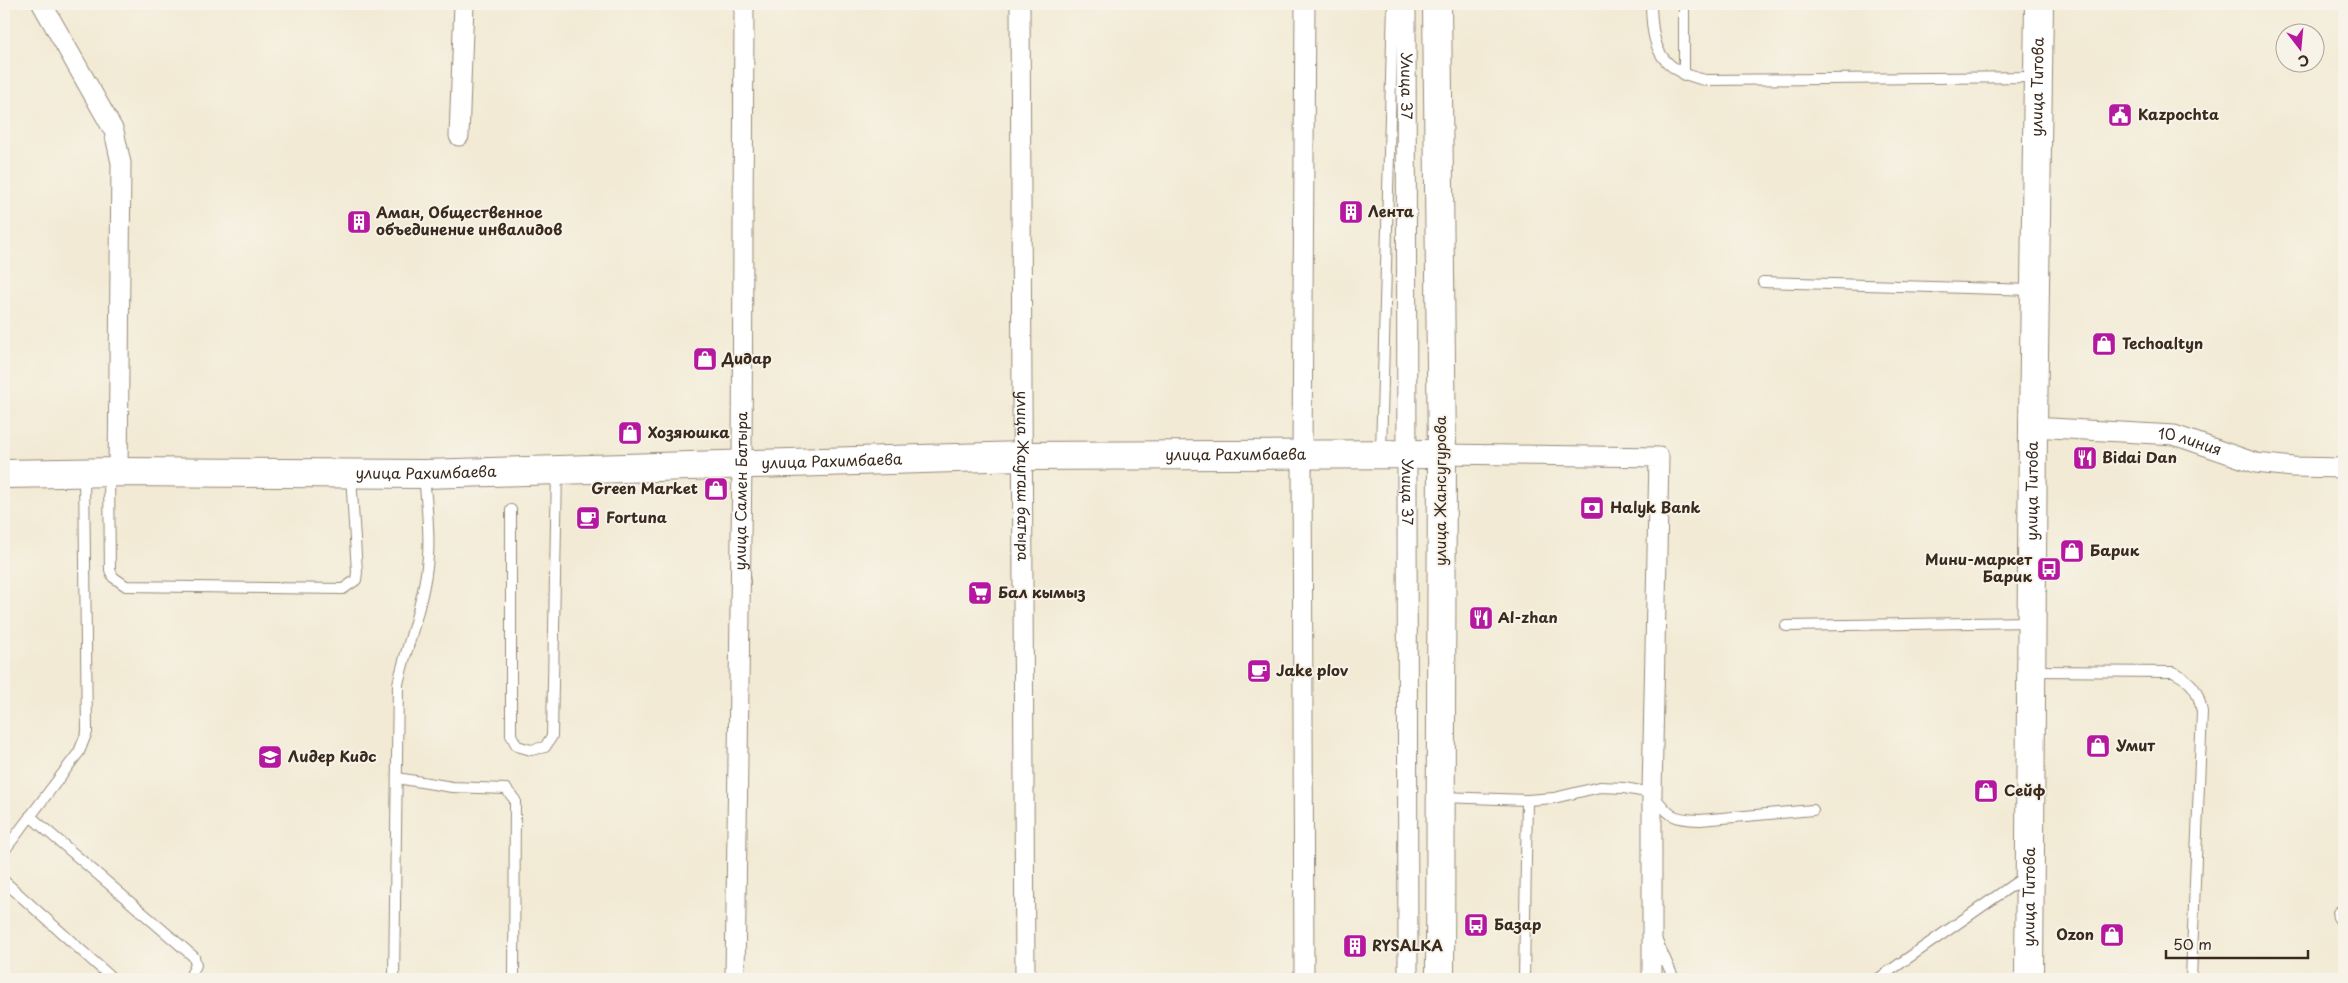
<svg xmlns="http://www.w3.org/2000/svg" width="2348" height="983" viewBox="0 0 2348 983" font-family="'Playpen Sans',sans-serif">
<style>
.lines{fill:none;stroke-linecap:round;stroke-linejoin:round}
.lane-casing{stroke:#968a79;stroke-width:12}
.street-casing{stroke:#968a79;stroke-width:21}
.secondary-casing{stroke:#968a79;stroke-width:30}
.primary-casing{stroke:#968a79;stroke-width:30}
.lane{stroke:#fff;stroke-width:10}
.street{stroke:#fff;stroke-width:19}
.secondary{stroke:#fff;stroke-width:28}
.primary{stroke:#fff;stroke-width:28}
.labels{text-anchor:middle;stroke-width:4;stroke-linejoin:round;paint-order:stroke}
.street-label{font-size:15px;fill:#3b2a1e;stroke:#f7f3e8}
.poi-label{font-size:15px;font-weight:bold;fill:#3b2a1e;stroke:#f7f3e8;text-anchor:start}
</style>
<rect width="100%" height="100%" fill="#f7f3e8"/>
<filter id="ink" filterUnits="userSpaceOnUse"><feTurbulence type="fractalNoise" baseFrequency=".02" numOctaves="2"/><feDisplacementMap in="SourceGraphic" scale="10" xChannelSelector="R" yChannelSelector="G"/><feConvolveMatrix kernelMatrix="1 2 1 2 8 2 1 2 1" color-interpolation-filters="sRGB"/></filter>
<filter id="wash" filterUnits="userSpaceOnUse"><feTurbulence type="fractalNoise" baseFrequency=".0096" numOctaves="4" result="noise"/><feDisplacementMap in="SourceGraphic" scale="20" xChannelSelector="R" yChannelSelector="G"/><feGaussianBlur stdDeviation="1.12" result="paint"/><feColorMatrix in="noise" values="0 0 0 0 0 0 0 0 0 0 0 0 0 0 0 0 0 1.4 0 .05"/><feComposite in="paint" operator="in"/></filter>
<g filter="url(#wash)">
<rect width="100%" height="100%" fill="#f2ead4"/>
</g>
<g filter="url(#ink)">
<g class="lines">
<defs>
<g id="lane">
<path d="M1651,4C1652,48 1659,70 1705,80L2037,77"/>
<polyline points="1684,75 1684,4"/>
<polyline points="1763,282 2034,290"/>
<polyline points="1381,453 1393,4"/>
<polyline points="109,474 110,570 113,577 126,586 343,589 356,580 357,572 351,475"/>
<polyline points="511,510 511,735 517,746 531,750 545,747 552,736 557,471"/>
<polyline points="1786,626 2030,622"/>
<path d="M2032,671L2173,672C2193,682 2198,690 2202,712L2191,979"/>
<polyline points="397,778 452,787 506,789 515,800 514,979"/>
<path d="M1442,797L1527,800L1554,798L1600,787L1624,788L1652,793C1669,816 1671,819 1700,820L1813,810"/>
<polyline points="30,816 194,957 196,965 189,979"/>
<polyline points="4,851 79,752 87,732 84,474"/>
<polyline points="4,881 113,979"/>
<polyline points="1656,939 1674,979"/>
<path d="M394,979L398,684C408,641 425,599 428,556C430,529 426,501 424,474"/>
<polyline points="1524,979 1527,800"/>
<polyline points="1878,979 2027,875"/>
</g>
<g id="street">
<polyline points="42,4 114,131 121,163 118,472"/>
<path id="s1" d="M1020,4L1025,979"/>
<path id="s2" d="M1406,4L1408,979"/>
<polyline points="459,136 464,4"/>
<path id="s3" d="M2033,427L2174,435L2256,463L2293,467L2344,468"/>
<polyline points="1442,454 1659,457 1652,793 1652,979"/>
<polyline points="2342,915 2344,915"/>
<path id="s4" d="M735,979L742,464L744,4"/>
<polyline points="1304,979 1302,455 1305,4"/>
</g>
<g id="secondary">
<path id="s5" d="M4,474L118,472L424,474L1022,456L1442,454"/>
<path id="s6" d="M2029,979L2033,427L2039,4"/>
</g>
<polyline id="primary" points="1437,4 1442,454 1440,979"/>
</defs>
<!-- lane casing -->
<use href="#lane" class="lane-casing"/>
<!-- street casing -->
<use href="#street" class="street-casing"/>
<!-- secondary casing -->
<use href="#secondary" class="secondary-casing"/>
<!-- primary casing -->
<use href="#primary" class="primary-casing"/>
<!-- lane -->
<use href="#lane" class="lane"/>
<!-- street -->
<use href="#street" class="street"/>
<!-- secondary -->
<use href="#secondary" class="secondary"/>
<!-- primary -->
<use href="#primary" class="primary"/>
</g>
</g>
<!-- icons -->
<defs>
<symbol id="civic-square" viewBox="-11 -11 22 22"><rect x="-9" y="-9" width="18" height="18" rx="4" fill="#b5179e" stroke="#f7f3e8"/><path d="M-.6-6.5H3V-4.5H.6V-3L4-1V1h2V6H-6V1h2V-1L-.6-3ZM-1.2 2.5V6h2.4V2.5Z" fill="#fff"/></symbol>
<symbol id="building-square" viewBox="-11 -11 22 22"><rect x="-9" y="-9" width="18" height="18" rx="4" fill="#b5179e" stroke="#f7f3e8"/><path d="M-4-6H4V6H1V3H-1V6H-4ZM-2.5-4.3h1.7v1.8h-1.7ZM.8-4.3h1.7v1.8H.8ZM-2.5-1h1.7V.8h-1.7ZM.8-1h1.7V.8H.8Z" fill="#fff"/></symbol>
<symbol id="shop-square" viewBox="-11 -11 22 22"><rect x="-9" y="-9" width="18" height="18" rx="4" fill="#b5179e" stroke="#f7f3e8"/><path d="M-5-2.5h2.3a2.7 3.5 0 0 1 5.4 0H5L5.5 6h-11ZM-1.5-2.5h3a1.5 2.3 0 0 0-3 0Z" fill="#fff"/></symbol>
<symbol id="restaurant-square" viewBox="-11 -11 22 22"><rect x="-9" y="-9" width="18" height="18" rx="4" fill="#b5179e" stroke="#f7f3e8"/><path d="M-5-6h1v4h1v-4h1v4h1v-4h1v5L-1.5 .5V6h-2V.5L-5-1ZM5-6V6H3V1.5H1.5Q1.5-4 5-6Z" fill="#fff"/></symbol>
<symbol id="bank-square" viewBox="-11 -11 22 22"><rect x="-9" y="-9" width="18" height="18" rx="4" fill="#b5179e" stroke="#f7f3e8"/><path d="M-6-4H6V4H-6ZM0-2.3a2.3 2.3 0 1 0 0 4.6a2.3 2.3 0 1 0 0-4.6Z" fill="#fff"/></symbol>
<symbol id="cafe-square" viewBox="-11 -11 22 22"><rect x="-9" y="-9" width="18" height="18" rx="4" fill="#b5179e" stroke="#f7f3e8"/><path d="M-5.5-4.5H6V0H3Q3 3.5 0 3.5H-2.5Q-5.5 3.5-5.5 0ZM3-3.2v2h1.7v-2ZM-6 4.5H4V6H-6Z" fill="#fff"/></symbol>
<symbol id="bus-square" viewBox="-11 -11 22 22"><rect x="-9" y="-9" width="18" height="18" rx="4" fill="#b5179e" stroke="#f7f3e8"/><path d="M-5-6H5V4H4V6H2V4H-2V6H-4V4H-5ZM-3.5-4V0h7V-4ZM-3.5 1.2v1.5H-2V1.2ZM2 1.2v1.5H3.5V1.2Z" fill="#fff"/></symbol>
<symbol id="supermarket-square" viewBox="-11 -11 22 22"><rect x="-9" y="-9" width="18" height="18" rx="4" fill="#b5179e" stroke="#f7f3e8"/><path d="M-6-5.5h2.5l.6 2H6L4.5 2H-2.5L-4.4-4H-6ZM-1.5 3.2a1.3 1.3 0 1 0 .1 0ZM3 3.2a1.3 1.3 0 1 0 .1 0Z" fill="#fff"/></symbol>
<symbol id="school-square" viewBox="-11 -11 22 22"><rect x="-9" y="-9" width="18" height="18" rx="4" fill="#b5179e" stroke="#f7f3e8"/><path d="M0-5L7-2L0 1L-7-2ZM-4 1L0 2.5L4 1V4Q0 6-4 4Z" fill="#fff"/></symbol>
</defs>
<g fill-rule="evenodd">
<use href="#civic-square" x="2106" y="101" width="28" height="28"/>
<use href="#building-square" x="1337" y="198" width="28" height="28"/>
<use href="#building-square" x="345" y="208" width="28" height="28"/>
<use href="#shop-square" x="2090" y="330" width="28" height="28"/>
<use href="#shop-square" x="691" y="345" width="28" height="28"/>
<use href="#shop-square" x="616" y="419" width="28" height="28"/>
<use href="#restaurant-square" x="2071" y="444" width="28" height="28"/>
<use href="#shop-square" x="702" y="475" width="28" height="28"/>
<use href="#bank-square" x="1578" y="494" width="28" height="28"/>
<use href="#cafe-square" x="574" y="504" width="28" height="28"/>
<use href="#shop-square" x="2058" y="537" width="28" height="28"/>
<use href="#bus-square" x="2035" y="555" width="28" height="28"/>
<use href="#supermarket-square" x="966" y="579" width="28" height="28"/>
<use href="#restaurant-square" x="1467" y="604" width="28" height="28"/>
<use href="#cafe-square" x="1245" y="657" width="28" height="28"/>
<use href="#shop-square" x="2084" y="732" width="28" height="28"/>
<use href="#school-square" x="256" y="743" width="28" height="28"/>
<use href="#shop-square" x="1972" y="777" width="28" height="28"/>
<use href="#bus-square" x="1462" y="911" width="28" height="28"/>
<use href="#shop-square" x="2098" y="921" width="28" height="28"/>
<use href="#building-square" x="1341" y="932" width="28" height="28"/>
</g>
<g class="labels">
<!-- street labels -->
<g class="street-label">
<text dy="5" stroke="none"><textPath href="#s2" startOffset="82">Улица 37</textPath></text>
<text dy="5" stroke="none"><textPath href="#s6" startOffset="892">улица Титова</textPath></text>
<text dy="5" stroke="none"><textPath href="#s3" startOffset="158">10 линия</textPath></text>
<text dy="5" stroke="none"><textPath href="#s5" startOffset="1232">улица Рахимбаева</textPath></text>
<text dy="5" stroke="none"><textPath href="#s5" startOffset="828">улица Рахимбаева</textPath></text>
<text dy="5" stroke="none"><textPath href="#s5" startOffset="422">улица Рахимбаева</textPath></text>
<text dy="5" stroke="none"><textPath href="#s1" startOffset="472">улица Жаугаш батыра</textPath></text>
<text dy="5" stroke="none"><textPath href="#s2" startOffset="488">Улица 37</textPath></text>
<text transform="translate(1441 491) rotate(-90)" y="5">улица Жансугурова</text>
<text dy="5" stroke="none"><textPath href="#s6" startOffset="488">улица Титова</textPath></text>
<text dy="5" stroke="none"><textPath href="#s4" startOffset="488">улица Самен Батыра</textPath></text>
<text dy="5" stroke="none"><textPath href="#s6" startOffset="82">улица Титова</textPath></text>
</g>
<!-- poi labels -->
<g class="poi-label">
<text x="2138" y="120">Kazpochta</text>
<text x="1368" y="217">Лента</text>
<text x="376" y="218">Аман, Общественное<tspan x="376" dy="17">объединение инвалидов</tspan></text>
<text x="2122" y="349">Techoaltyn</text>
<text x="722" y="364">Дидар</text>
<text x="648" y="438">Хозяюшка</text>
<text x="2102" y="463">Bidai Dan</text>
<text x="698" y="494" text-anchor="end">Green Market</text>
<text x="1610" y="513">Halyk Bank</text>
<text x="606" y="523">Fortuna</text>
<text x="2090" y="556">Барик</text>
<text x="2032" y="565" text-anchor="end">Мини-маркет<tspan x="2032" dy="17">Барик</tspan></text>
<text x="998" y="598">Бал кымыз</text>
<text x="1498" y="623">Al-zhan</text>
<text x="1276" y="676">Jake plov</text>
<text x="2116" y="751">Умит</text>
<text x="288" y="762">Лидер Кидс</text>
<text x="2004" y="796">Сейф</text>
<text x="1494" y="930">Базар</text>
<text x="2094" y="940" text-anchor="end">Ozon</text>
<text x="1372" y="951">RYSALKA</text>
</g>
</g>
<!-- margin -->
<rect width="2348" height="983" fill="none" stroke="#f7f3e8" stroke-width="20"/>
<!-- north arrow -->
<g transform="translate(2300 48) rotate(164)"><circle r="24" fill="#f7f3e8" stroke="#aca397"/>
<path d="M0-4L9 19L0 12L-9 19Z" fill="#b5179e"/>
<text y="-8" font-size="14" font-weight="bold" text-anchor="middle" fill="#3b2a1e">С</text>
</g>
<!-- scale -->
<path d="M2166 950v8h142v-8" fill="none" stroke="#3b2a1e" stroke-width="2.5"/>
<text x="2173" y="950" font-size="15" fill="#3b2a1e" stroke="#f7f3e8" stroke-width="4" paint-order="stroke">50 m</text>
</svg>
